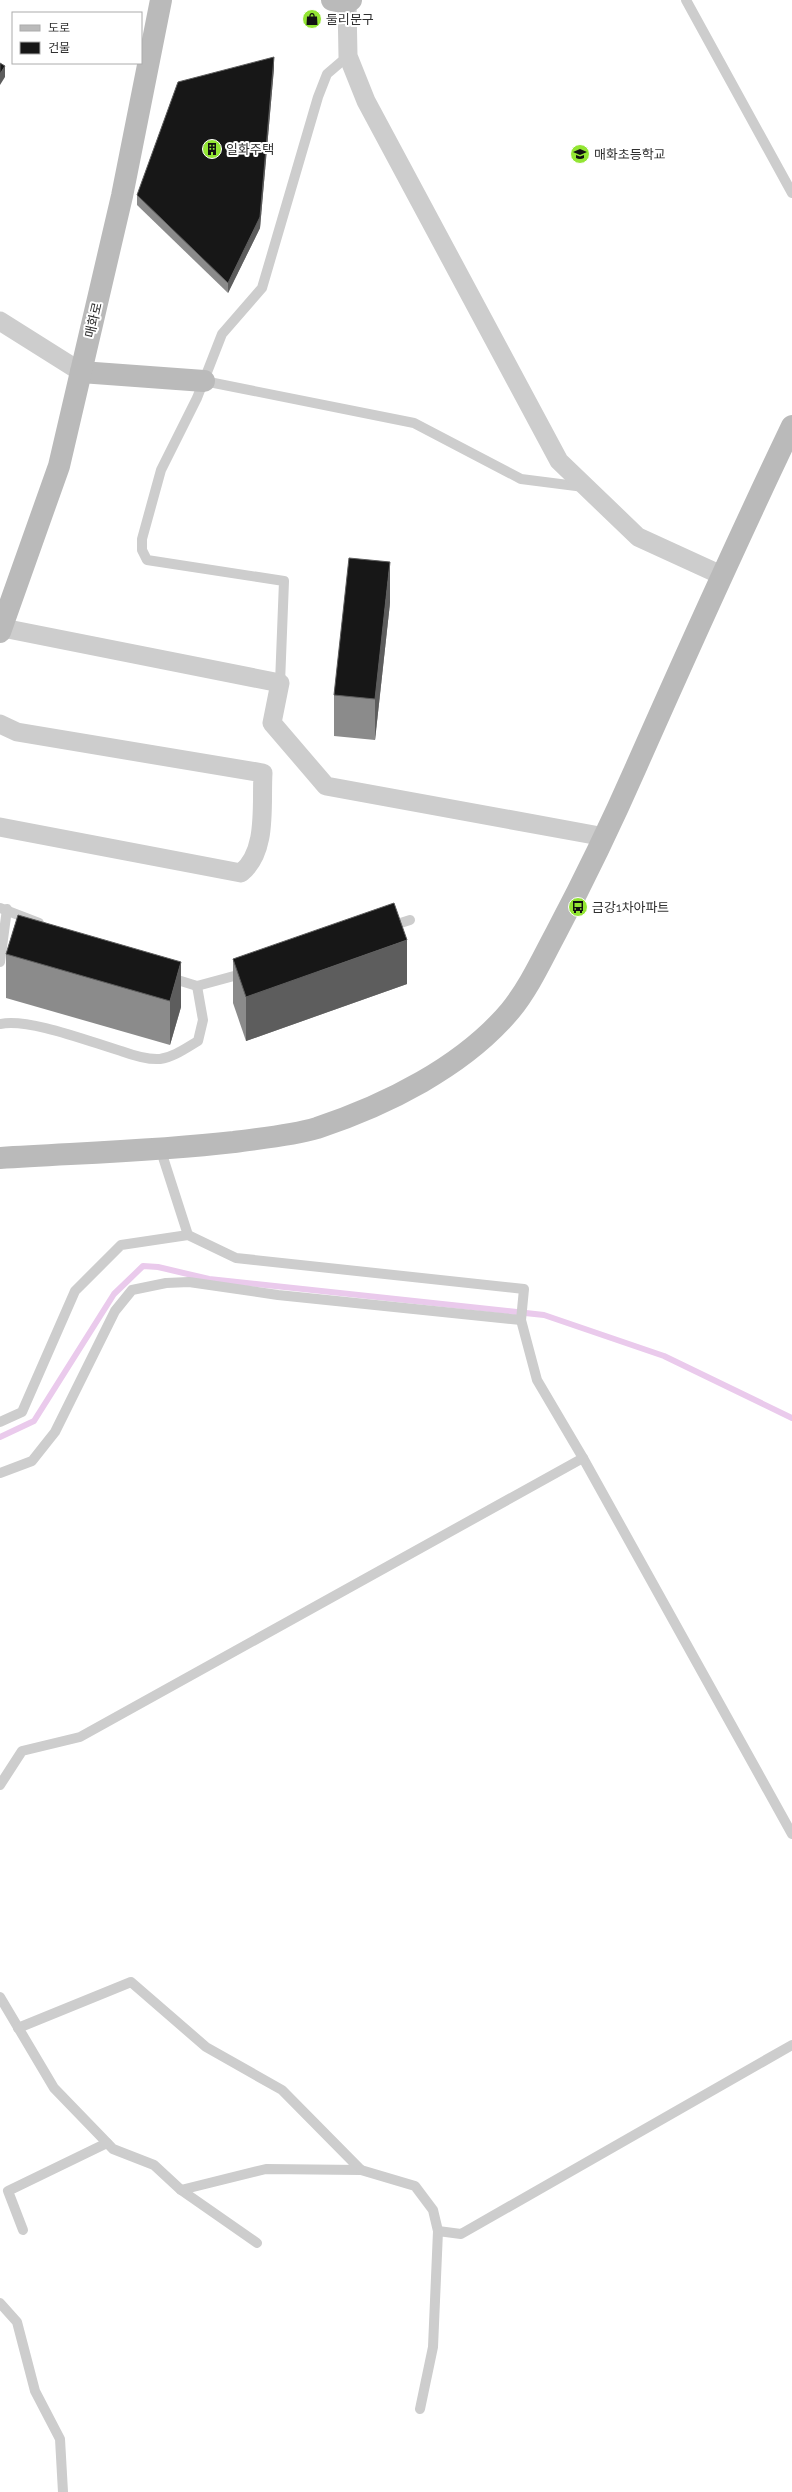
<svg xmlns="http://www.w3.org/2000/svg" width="792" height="2492" viewBox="0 0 792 2492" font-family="Raleway,'Noto Sans KR',sans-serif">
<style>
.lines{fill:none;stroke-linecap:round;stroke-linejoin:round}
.stream{stroke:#eacaec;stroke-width:6}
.lane{stroke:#cdcdcd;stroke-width:10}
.street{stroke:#cdcdcd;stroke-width:19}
.secondary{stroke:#bababa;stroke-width:22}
.wall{fill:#8b8b8b}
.shaded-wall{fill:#5d5d5d}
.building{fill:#171717;stroke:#5d5d5d}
.labels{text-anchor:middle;stroke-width:4;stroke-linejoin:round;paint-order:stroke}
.poi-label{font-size:13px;fill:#303030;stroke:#fff;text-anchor:start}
.street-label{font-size:13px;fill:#303030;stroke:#fff}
</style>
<rect width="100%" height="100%" fill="#fff"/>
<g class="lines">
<!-- stream -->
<polyline class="stream" points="0,1437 34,1421 114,1294 143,1266 158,1267 209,1279 544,1315 664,1356 792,1418"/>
<!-- lane -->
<g class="lane">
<polyline points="686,0 792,193"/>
<polyline points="204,381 414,423 521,479 584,487"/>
<polyline points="280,683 284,581 147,560 142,550 142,539 161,470 197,398 222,334 262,288 318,97 327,74 348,56"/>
<polyline points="0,908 39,923"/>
<polyline points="388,927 410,920"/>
<polyline points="0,962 7,909"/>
<polyline points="168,977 197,986 245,973"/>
<path d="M0,1024C30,1018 90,1042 121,1051C132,1055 147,1060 160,1059C174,1057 186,1048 198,1041L203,1020L197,986"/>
<polyline points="160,1148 188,1235"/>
<polyline points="0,1422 22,1412 75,1291 121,1245 188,1235 236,1258 524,1289 521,1320 537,1380 583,1458 792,1834"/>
<polyline points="0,1473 32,1461 55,1432 115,1311 132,1290 166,1283 189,1282 278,1295 521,1320"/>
<polyline points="0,1785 22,1751 80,1737 583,1458"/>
<polyline points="0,1997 54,2088 113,2149 154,2165 181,2190 257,2243"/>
<polyline points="18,2028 131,1982 206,2047 282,2090 361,2170 266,2169 181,2190"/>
<polyline points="361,2170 415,2186 433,2210 438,2231 433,2347 420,2409"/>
<polyline points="23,2230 8,2191 107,2143"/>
<polyline points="438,2231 461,2234 792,2045"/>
<polyline points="0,2303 17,2322 35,2391 60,2439 63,2492"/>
</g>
<!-- street -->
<g class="street">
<polyline points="347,3 348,56 366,101 559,461 638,537 721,575"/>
<polyline points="0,321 81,372"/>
<polyline points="3,628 280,683 272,723 326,786 605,837"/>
<path d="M0,724L17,732L263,773C261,805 268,851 241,873L0,827"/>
</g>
<!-- secondary -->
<g class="secondary">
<polyline points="332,0 347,3 351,0"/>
<polyline points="81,372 204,381"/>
<polyline points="0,632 59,466 122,196 161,0"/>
<path d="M0,1158C78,1153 156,1151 234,1142C261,1138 290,1136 317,1128C386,1105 463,1067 510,1011C529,988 542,959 556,933C585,878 612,822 637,765C687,652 738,539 792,426"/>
</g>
</g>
<!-- wall -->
<g class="wall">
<polygon points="274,68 260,228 228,293 137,205 137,195"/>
<polygon points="390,603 375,740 334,736 334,695"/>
<polygon points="18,915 181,1007 170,1045 6,998 6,954"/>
<polygon points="233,959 407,984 246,1041 233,1003"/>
</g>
<!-- shaded-wall -->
<g class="shaded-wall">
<polygon points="274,57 274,68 260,228 228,293 228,283"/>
<polygon points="5,66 5,77 0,85 0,74"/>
<polygon points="390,562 390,603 375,740 375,699"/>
<polygon points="407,940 407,984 246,1041 246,997"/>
<polygon points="181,962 181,1007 170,1045 170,1001"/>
</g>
<!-- building -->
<g class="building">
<polygon points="274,57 260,217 228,283 137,195 178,82"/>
<polygon points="0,63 5,66 0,74"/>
<polygon points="349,558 390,562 375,699 334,695"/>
<polygon points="394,903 407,940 246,997 233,959"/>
<polygon points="18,915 181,962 170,1001 6,954"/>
</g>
<!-- icons -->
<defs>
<symbol id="shop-disc" viewBox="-11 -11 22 22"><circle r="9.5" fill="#93e533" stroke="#fff"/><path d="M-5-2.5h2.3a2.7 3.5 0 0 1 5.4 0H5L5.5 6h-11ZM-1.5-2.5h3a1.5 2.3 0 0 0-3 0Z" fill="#111"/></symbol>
<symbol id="building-disc" viewBox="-11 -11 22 22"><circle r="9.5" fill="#93e533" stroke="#fff"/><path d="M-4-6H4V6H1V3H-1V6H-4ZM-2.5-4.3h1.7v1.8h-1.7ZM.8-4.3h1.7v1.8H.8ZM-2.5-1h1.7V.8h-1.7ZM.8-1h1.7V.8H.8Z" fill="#111"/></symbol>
<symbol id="school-disc" viewBox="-11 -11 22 22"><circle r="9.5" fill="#93e533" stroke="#fff"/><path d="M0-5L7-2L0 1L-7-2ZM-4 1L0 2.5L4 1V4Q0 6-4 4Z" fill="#111"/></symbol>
<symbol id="bus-disc" viewBox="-11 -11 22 22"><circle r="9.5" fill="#93e533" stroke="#fff"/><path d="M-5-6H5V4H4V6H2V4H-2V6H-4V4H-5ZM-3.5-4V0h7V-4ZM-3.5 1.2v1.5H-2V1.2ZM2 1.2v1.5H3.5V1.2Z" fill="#111"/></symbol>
</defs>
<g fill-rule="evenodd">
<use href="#shop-disc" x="301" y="8" width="22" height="22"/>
<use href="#building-disc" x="201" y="138" width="22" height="22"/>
<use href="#school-disc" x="569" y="143" width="22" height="22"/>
<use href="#bus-disc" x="567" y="896" width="22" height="22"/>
</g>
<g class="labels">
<!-- poi labels -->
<g class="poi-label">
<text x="326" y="24">둘리문구</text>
<text x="226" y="154">일화주택</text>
<text x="594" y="159">매화초등학교</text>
<text x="592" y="912">금강1차아파트</text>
</g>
<!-- street labels -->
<g class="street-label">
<text transform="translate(93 320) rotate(-77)" y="5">매화로</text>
</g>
</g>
<!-- legend -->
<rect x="12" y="12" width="130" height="52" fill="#ffffff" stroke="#acacac"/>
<rect x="20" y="25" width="20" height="6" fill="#bababa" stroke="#acacac"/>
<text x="48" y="32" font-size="12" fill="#303030">도로</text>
<rect x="20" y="42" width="20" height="12" fill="#171717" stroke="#acacac"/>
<text x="48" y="52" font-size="12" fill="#303030">건물</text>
</svg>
